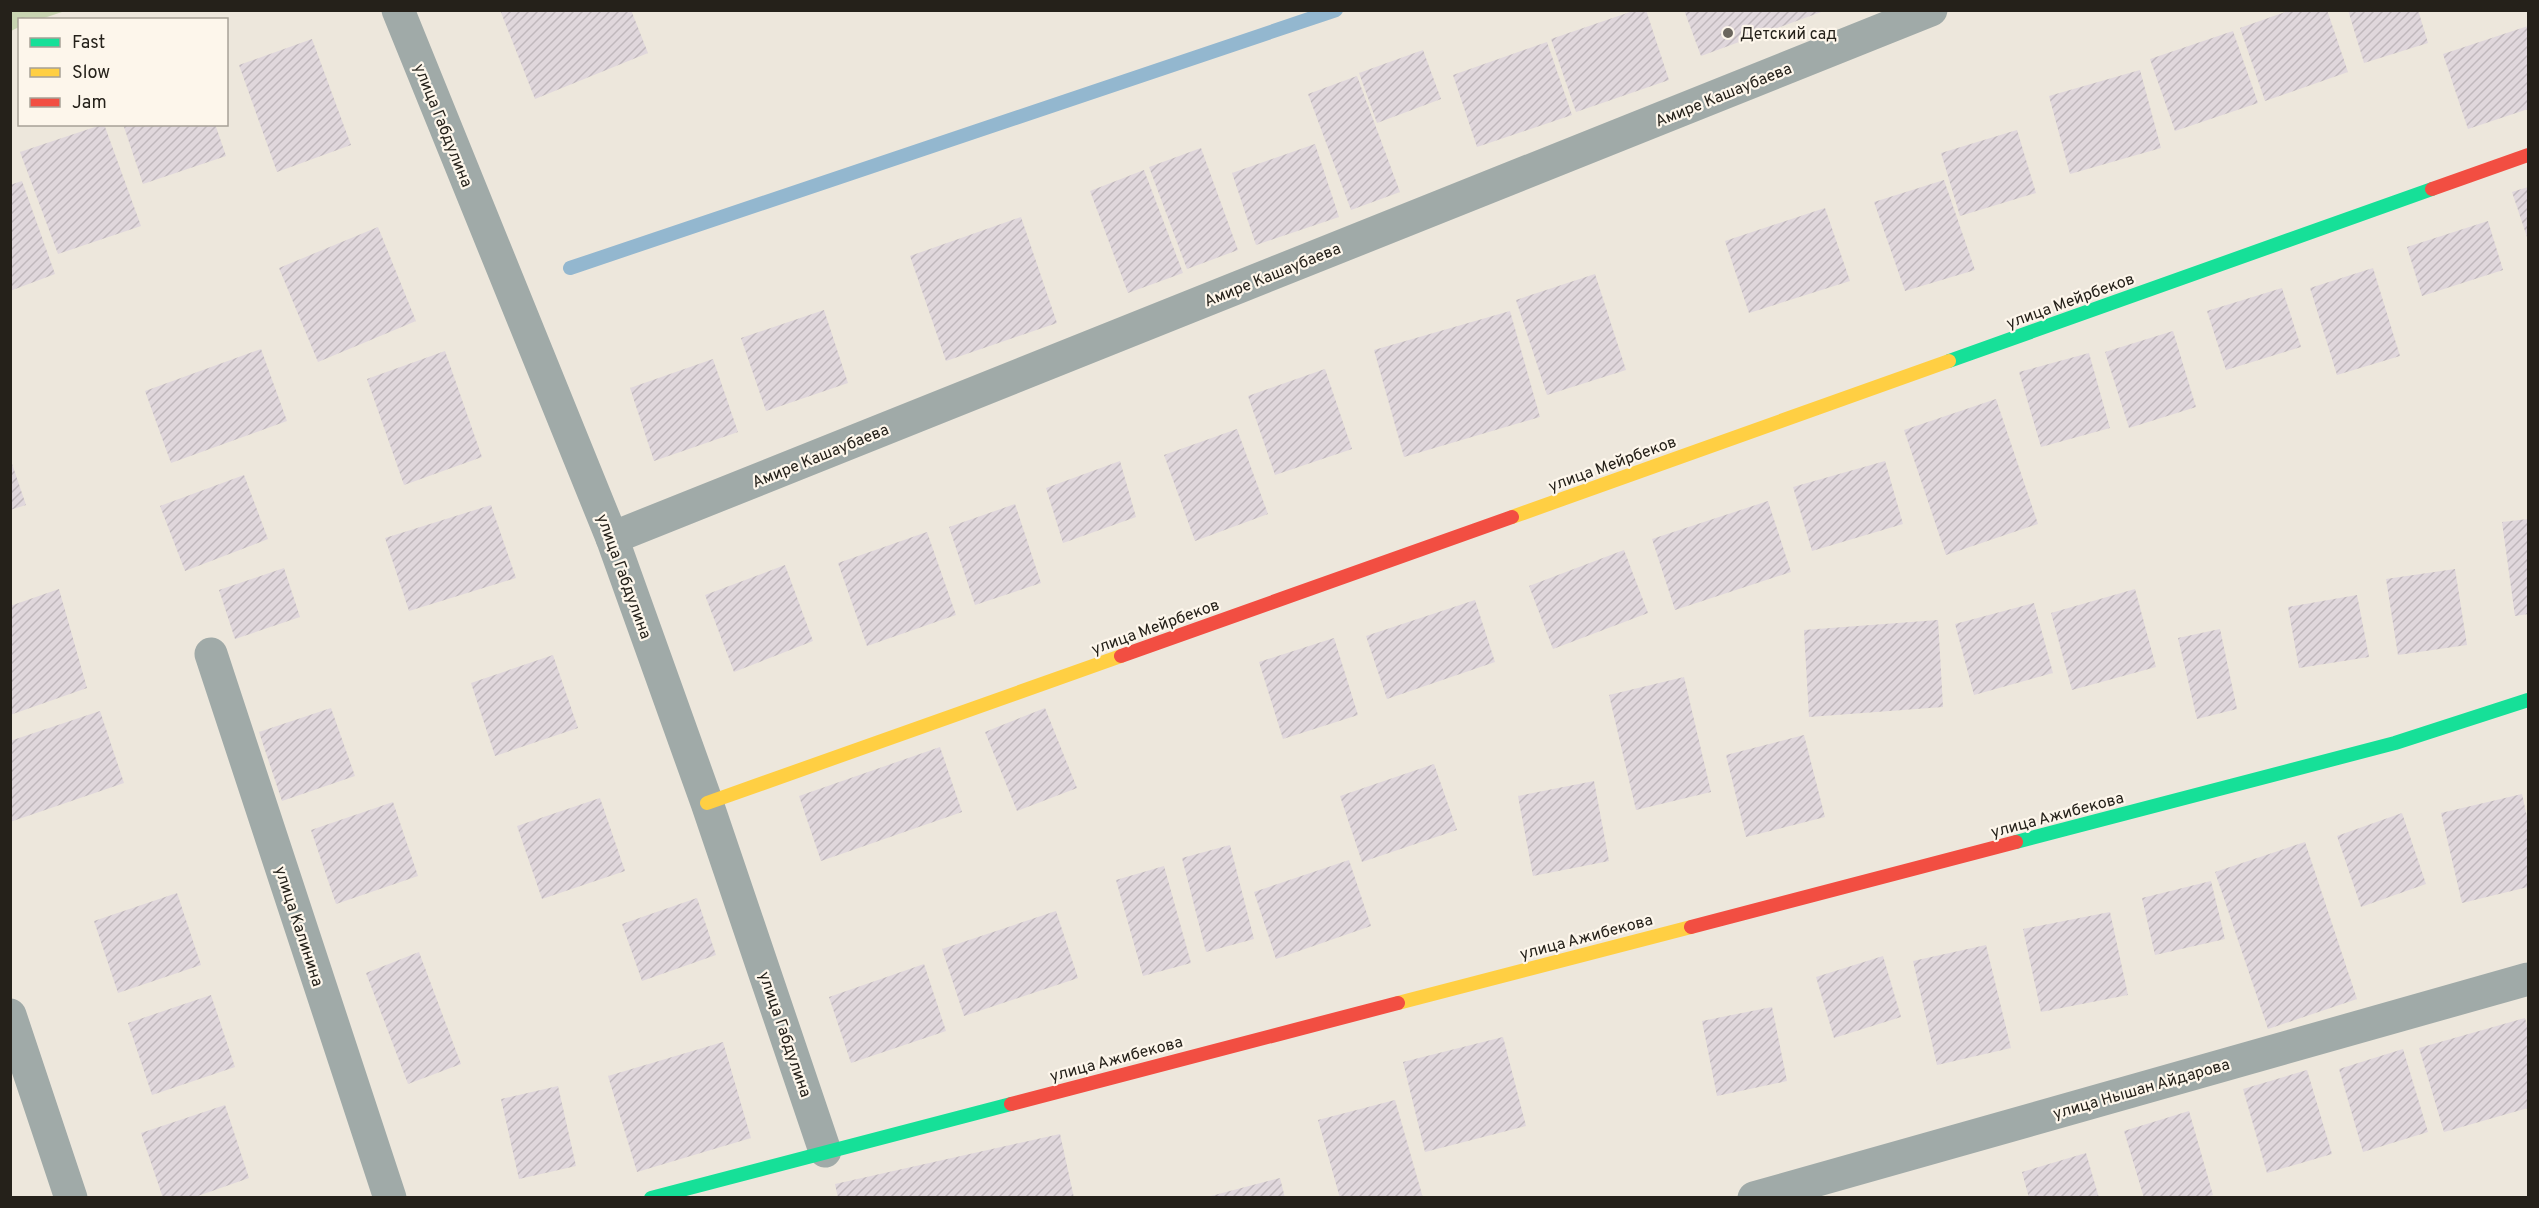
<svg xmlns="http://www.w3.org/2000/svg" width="2539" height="1208" viewBox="0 0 2539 1208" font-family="Overpass,sans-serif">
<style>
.forest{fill:url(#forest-crowns)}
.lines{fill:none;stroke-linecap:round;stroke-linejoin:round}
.stream{stroke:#93b7cf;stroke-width:14}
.building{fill:url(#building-hatch)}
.street{stroke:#a0aaa8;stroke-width:33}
.fast{stroke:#16e098;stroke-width:14}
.slow{stroke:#ffcf43;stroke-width:14}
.jam{stroke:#f24e42;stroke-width:14}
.poi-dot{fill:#6b665e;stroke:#fdf6eb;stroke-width:2}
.labels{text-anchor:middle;stroke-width:4.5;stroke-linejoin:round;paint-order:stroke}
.poi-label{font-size:16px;fill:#25211a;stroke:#fdf6eb;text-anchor:start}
.street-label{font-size:16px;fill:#25211a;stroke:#fdf6eb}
</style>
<defs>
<pattern id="forest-crowns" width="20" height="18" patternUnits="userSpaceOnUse" patternTransform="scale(1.5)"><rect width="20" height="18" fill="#c8d4b1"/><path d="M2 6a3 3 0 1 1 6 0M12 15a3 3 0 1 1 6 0" fill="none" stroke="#acb698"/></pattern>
<pattern id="building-hatch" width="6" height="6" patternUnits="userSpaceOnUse" patternTransform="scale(1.5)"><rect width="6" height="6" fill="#e0d7dc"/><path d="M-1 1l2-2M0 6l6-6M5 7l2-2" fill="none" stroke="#c0b8bc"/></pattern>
</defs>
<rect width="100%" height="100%" fill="#ede7dc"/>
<!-- forest -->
<polygon class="forest" points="11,10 65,10 65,11 41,19 20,20 19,27 11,31"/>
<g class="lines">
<!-- stream -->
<polyline class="stream" points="570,268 1336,10"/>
</g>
<!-- building -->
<g class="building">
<polygon points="500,10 631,10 648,53 535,99"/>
<polygon points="1636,10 1646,10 1669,80 1576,112 1551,39"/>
<polygon points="1684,10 1824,10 1824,11 1701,56"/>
<polygon points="2291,10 2327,10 2348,72 2265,101 2240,28"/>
<polygon points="2348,10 2418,10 2428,43 2364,63"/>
<polygon points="2528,26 2528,109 2468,129 2443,54"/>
<polygon points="2233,31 2258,103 2175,131 2150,59"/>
<polygon points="312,39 351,145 277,172 239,65"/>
<polygon points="1547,42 1572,115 1477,147 1453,75"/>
<polygon points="1423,50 1441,99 1377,123 1359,73"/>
<polygon points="2140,70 2161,148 2070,174 2049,96"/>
<polygon points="1357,76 1400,192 1351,210 1308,94"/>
<polygon points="104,124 141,226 58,254 20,152"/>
<polygon points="123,124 215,124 226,156 143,184"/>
<polygon points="2017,130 2036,193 1960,216 1941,153"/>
<polygon points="1315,144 1339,217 1256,245 1232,173"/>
<polygon points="1201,148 1238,250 1187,269 1149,167"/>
<polygon points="1144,170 1183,273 1128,293 1090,191"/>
<polygon points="1944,180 1975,270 1905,291 1874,202"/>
<polygon points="22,181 55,274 10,291 10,185"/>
<polygon points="2528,187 2528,240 2512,192"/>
<polygon points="1825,208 1850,281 1749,313 1725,241"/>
<polygon points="1021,217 1057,323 946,361 910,256"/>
<polygon points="2488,221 2503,270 2422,296 2407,247"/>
<polygon points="378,227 416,321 318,362 279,268"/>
<polygon points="2373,268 2400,356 2337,375 2310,288"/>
<polygon points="1595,274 1626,370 1547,395 1516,300"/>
<polygon points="2282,288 2301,347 2226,370 2207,311"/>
<polygon points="824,310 848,383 766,411 741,338"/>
<polygon points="1510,311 1540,417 1404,457 1374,350"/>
<polygon points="2173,331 2196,407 2129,428 2105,352"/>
<polygon points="261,349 287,421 171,463 145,391"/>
<polygon points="445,351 482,457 404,485 367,379"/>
<polygon points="2089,353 2110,428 2041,447 2019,372"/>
<polygon points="713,359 738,432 654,461 630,388"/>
<polygon points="1325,369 1352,449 1275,475 1248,396"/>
<polygon points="1996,399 2038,524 1946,555 1904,430"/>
<polygon points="1237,429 1268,514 1195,541 1164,455"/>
<polygon points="10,458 26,505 10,510"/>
<polygon points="1120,461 1136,517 1063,543 1046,488"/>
<polygon points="1885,461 1903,524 1812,551 1793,487"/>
<polygon points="244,475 268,539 185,571 160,506"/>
<polygon points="1768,501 1791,572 1675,610 1652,539"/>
<polygon points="1015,504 1041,583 975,605 949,527"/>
<polygon points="491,505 516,578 409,611 385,538"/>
<polygon points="2528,519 2528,614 2515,616 2502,522"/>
<polygon points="927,532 956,615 867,646 838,563"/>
<polygon points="1624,550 1648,613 1553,649 1529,586"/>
<polygon points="785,565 813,641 734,672 705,595"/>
<polygon points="284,568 300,617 235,639 219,590"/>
<polygon points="2455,569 2467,645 2398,655 2386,579"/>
<polygon points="59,589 87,688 10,715 10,606"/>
<polygon points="2135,589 2156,667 2072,690 2051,613"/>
<polygon points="2357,595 2369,657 2299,668 2288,607"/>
<polygon points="1475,600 1495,662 1387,699 1366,636"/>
<polygon points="2034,603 2053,673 1974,695 1955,624"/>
<polygon points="1938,620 1943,707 1809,717 1804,630"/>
<polygon points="2220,629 2237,709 2197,719 2178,638"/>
<polygon points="1334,638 1358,715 1283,739 1259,662"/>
<polygon points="553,655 578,728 495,756 471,683"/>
<polygon points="1684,677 1711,792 1636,810 1609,695"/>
<polygon points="331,708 355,776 282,801 259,732"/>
<polygon points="1045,708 1077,788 1017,811 985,732"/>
<polygon points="100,711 124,783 10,822 10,741"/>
<polygon points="1804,735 1825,817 1746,837 1726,755"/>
<polygon points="940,747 962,812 821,861 799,796"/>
<polygon points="1434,764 1457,830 1362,862 1340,796"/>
<polygon points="1594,781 1609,861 1533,876 1518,796"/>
<polygon points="2522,794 2528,822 2528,887 2462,903 2441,813"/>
<polygon points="600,798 625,871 542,899 517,826"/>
<polygon points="393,802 418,876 336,904 311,830"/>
<polygon points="2402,813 2426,884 2361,907 2337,836"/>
<polygon points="2305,842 2357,999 2268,1029 2215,872"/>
<polygon points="1230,845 1254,939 1206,952 1182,858"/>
<polygon points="1349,860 1371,926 1276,959 1254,892"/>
<polygon points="1164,866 1191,963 1143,976 1116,880"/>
<polygon points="2211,881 2225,939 2155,955 2142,898"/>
<polygon points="177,893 201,965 118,993 94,921"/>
<polygon points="697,898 716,955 642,981 622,924"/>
<polygon points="1056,911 1078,978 964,1016 942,949"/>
<polygon points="2110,912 2128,995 2041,1012 2023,929"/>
<polygon points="1986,945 2011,1048 1937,1065 1913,961"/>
<polygon points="419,952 461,1064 408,1084 366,973"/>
<polygon points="1883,956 1901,1017 1834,1038 1816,977"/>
<polygon points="924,964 946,1031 851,1063 829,997"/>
<polygon points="211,995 235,1067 152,1095 128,1023"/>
<polygon points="1772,1007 1787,1081 1717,1096 1702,1021"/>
<polygon points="2525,1018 2528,1030 2528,1108 2444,1132 2419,1048"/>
<polygon points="1503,1037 1526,1126 1425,1152 1403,1062"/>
<polygon points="723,1042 751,1138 637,1172 608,1076"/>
<polygon points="2403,1049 2428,1132 2363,1152 2339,1069"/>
<polygon points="2307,1070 2332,1154 2267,1173 2243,1089"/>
<polygon points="558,1086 576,1166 519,1179 501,1099"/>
<polygon points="1395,1100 1423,1198 1340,1198 1318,1120"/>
<polygon points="225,1105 249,1178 192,1198 163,1198 141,1133"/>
<polygon points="2189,1111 2213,1195 2204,1198 2144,1198 2124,1131"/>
<polygon points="1060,1134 1074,1198 838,1198 835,1184"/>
<polygon points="2086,1153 2099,1198 2029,1198 2022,1172"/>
<polygon points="1280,1178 1285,1198 1207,1198 1207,1197"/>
</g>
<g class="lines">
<!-- street -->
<g class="street">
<polyline points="398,10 612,538 707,803 825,1151"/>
<polyline points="612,538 1931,10"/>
<polyline points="211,654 390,1198"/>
<polyline points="10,1015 71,1198"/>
<polyline points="1754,1198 2528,979"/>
</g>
<!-- fast -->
<g class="fast">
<polyline points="1949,361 2432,189"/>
<polyline points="2016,842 2395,743 2528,700"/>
<polyline points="651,1198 1011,1104"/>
</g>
<!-- slow -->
<g class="slow">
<polyline points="1512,517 1949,361"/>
<polyline points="707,803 1121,656"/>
<polyline points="1398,1003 1691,927"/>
</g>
<!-- jam -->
<g class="jam">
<polyline points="2432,189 2528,155"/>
<polyline points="1121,656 1512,517"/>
<polyline points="1691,927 2016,842"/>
<polyline points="1011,1104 1398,1003"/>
</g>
</g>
<!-- markers -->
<circle class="poi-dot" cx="1728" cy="33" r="6"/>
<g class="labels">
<!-- poi labels -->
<g class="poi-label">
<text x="1740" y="39">Детский сад</text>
</g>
<!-- street labels -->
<g class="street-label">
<text transform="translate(1723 94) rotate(-22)" y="6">Амире Кашаубаева</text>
<text transform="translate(444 125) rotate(68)" y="6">улица Габдулина</text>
<text transform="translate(1272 274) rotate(-22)" y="6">Амире Кашаубаева</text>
<text transform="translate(2070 300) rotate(-20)" y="6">улица Мейрбеков</text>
<text transform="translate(820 455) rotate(-22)" y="6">Амире Кашаубаева</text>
<text transform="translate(1612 463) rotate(-20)" y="6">улица Мейрбеков</text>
<text transform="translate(625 576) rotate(70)" y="6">улица Габдулина</text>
<text transform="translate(1155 626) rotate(-20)" y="6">улица Мейрбеков</text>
<text transform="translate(2057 814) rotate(-15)" y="6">улица Ажибекова</text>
<text transform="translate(300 926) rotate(72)" y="6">улица Калинина</text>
<text transform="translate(1586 936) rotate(-15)" y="6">улица Ажибекова</text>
<text transform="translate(786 1034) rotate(71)" y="6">улица Габдулина</text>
<text transform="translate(1116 1058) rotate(-15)" y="6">улица Ажибекова</text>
<text transform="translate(2141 1088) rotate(-16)" y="6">улица Нышан Айдарова</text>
</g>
</g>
<!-- border -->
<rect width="2539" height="1208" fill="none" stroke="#25211a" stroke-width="24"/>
<!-- legend -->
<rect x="18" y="18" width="210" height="108" fill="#fdf6eb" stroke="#a7a197" stroke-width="1.5"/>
<rect x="30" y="38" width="30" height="9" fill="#16e098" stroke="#a7a197" stroke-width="1.5"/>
<text x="72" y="48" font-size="18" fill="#25211a">Fast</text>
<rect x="30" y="68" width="30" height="9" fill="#ffcf43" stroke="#a7a197" stroke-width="1.5"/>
<text x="72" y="78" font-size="18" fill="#25211a">Slow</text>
<rect x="30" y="98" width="30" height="9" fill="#f24e42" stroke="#a7a197" stroke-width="1.5"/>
<text x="72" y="108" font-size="18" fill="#25211a">Jam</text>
</svg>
